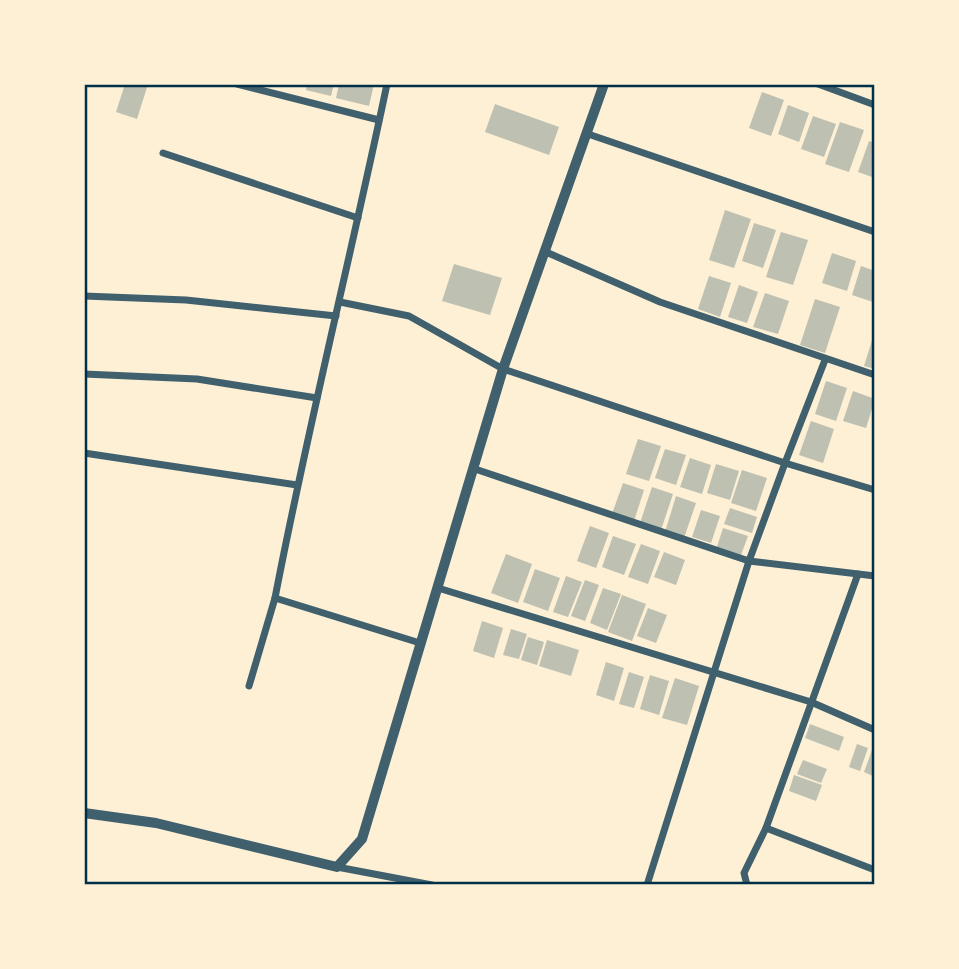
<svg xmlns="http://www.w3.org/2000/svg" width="959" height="969" viewBox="0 0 959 969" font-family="'Noto Sans',sans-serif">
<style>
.building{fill:#bec0b2}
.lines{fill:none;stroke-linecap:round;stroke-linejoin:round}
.minor{stroke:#3f606c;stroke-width:7}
.tertiary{stroke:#3f606c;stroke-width:10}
.neatline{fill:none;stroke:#003049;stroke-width:2.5}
</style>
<rect width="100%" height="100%" fill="#fdf0d5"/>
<!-- building -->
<g class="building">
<polygon points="125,84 148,84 137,119 116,112"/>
<polygon points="307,84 334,84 331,96 306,90"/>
<polygon points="339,84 374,84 369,106 336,98"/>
<polygon points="762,92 784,100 771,136 749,128"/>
<polygon points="495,104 559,127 549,155 485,132"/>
<polygon points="788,105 809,113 799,142 778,134"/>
<polygon points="813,116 836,124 824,157 801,149"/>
<polygon points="840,122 864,130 849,172 825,164"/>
<polygon points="869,141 875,143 875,178 858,172"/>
<polygon points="725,210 751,219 734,268 709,260"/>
<polygon points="754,223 776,230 763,268 742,261"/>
<polygon points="781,232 808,240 793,285 766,277"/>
<polygon points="832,253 856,261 847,291 822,283"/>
<polygon points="454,264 502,278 490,315 442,301"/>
<polygon points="861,266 875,271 873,302 852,295"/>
<polygon points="709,276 731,283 720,317 698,309"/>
<polygon points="739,285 758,292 747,323 728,317"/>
<polygon points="765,293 789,301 778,334 753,327"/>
<polygon points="815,299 840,307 825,353 800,345"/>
<polygon points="874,334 875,334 875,369 864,366"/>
<polygon points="826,381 847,388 836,421 815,414"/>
<polygon points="853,391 875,399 866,428 843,421"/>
<polygon points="811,421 834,429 823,463 799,455"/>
<polygon points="638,439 661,446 649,481 626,474"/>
<polygon points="665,449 686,455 676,485 655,478"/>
<polygon points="690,458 711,465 702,494 680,487"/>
<polygon points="716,464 739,471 730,500 707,493"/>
<polygon points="742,470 767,478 756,511 731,503"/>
<polygon points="623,483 644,490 634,521 612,514"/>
<polygon points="652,487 673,494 661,530 640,523"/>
<polygon points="676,496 696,503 684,538 665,532"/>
<polygon points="730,508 757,517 752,533 724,524"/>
<polygon points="701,510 720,516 711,543 692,537"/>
<polygon points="590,526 609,533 596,568 577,561"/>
<polygon points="723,528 748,536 741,555 717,547"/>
<polygon points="613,536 636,544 624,575 602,567"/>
<polygon points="641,544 660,551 648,584 628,577"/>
<polygon points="664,552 685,560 676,585 654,577"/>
<polygon points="506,554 532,564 518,603 491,593"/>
<polygon points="535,569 560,578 548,611 523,602"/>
<polygon points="566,576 582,582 568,617 553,612"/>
<polygon points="585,580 599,585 585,621 571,616"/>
<polygon points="603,588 621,594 607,630 590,623"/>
<polygon points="622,595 646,604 632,641 608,632"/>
<polygon points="648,608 667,615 656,643 637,636"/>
<polygon points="482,621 503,628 494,658 473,651"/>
<polygon points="511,629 527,634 519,659 503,655"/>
<polygon points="528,637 544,642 537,665 521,660"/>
<polygon points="547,640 579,650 571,676 539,666"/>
<polygon points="606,662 624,668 614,701 596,695"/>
<polygon points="629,672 644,677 634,708 619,704"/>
<polygon points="650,675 669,681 659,715 640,709"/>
<polygon points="675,678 699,686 687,725 662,718"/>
<polygon points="810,724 844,737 839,751 805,738"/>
<polygon points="857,744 868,748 860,771 849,767"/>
<polygon points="872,750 875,751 875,777 864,772"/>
<polygon points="803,760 827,769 821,783 797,774"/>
<polygon points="794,775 822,785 816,801 789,791"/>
</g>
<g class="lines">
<!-- minor -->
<g class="minor">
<polyline points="237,84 379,120"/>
<path d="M387,84C351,256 308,426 275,598L420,643"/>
<polyline points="818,84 875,105"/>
<polyline points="588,134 875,232"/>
<polyline points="163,153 358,218"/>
<polyline points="546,252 660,302 875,375"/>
<polyline points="84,296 186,300 336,316"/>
<polyline points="340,302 409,316 503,369 785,463 749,561 647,885"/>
<polyline points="825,360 785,463 875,490"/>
<polyline points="84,374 197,379 317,398"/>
<polyline points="84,453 297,485"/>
<polyline points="475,469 749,561 875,576"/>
<polyline points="438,588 811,702 875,730"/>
<polyline points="249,686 275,598"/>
<polyline points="766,828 875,870"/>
<polyline points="337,867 432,885"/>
<polyline points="747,885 744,873 766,828 858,574"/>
</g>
<!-- tertiary -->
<polyline class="tertiary" points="84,813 156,823 337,867 362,839 503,369 604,84"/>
</g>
<!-- border -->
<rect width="959" height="969" fill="none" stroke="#fdf0d5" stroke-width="172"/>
<rect x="86" y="86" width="787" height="797" class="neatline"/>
</svg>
